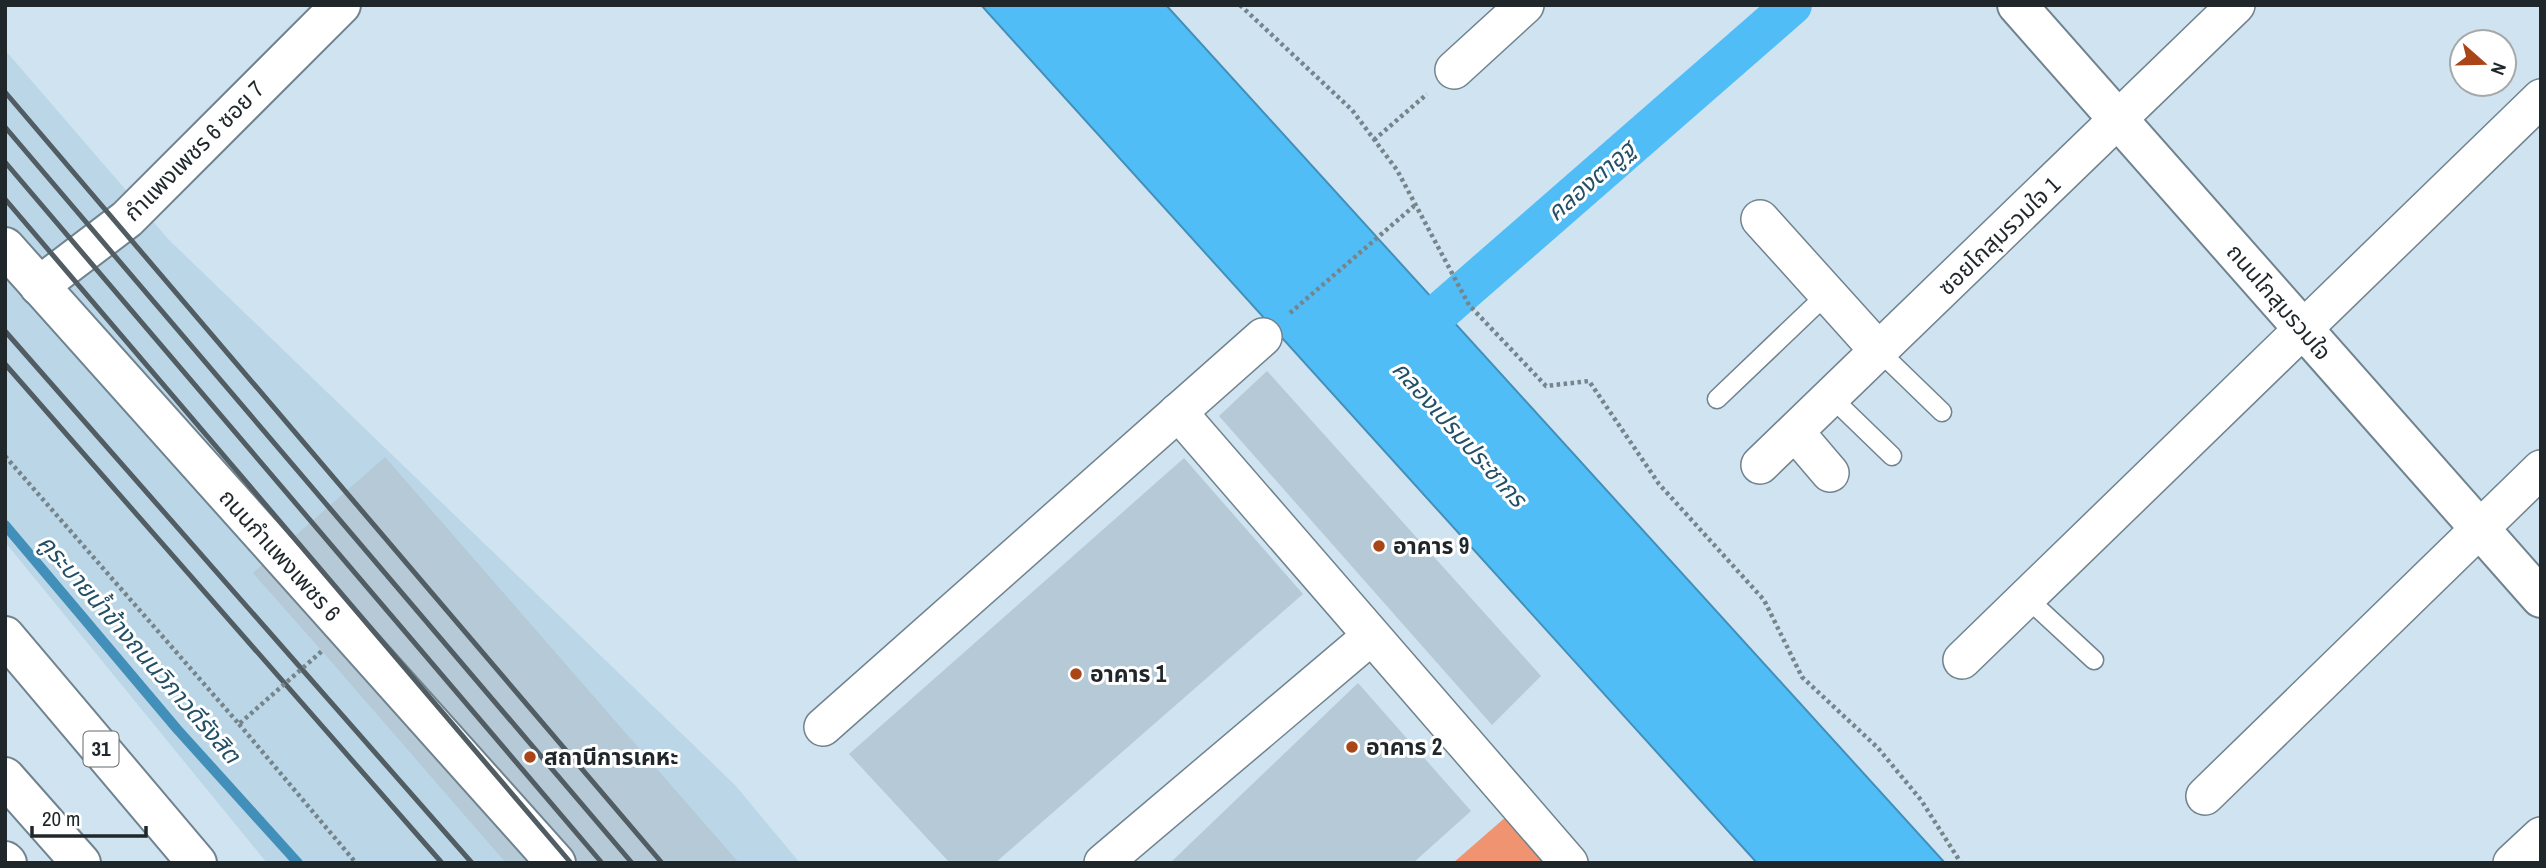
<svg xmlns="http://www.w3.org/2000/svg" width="2546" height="868" viewBox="0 0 2546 868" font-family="'Archivo Narrow','Noto Sans Thai',sans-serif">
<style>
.built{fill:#bbd7e7}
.green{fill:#ef9370}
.water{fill:#51bdf7;stroke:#4290ba;stroke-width:2}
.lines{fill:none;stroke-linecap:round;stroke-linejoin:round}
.stream{stroke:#4290ba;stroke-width:10}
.canal{stroke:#51bdf7;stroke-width:40}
.building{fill:#b5c9d6}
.lane-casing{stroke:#70838e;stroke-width:21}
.street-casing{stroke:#70838e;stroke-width:40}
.secondary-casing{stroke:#70838e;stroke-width:42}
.highway-casing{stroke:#70838e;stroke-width:42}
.path{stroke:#76848c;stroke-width:4.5;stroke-dasharray:3.5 3.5;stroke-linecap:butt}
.lane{stroke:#fff;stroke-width:18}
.street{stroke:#fff;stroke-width:37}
.secondary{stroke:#fff;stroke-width:38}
.highway{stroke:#fff;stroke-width:38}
.rail{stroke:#515d63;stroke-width:5}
.path-bridge{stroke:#76848c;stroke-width:4.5;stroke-dasharray:3.5 3.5;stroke-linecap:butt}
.poi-dot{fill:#aa4518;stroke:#fff;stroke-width:2.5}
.labels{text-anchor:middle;stroke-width:6;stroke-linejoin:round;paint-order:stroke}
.shield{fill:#fff;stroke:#62686b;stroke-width:2}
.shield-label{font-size:21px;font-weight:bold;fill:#1f272b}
.street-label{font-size:23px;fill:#1f272b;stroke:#fff}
.poi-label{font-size:23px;font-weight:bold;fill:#1f272b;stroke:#fff;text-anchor:start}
.water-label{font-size:24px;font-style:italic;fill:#234f67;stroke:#fff}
</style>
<rect width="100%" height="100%" fill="#cfe3f0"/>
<!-- built -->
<polygon class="built" points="5,50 169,240 735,785 800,863 267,863 5,542"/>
<!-- green -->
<polygon class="green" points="1507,816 1549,863 1453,863"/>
<!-- water -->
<polygon class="water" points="981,5 1166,5 1945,863 1757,863"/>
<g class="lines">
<!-- stream -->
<polyline class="stream" points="5,525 177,729 298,863"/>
<!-- canal -->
<polyline class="canal" points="1401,346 1792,5"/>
</g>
<!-- building -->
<g class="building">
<polygon points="1267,371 1541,676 1492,725 1219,416"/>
<polygon points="385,457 739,863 506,863 322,651 253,573"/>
<polygon points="1184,458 1303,594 995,863 950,863 849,754"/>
<polygon points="1358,683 1471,811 1413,863 1170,863"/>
</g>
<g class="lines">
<defs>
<g id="lane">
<polyline points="1879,351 1942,412"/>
<polyline points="1831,397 1892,456"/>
<polyline points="1717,399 1827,294"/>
<polyline points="2027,598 2094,660"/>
</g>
<g id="street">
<polyline points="1454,70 1525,5"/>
<polyline points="1760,219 1879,351"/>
<polyline points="1178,412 1569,863"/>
<polyline points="1795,432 1830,473"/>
<polyline points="1760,465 2236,5"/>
<polyline points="1962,660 2541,98"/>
<polyline points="823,727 1263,337"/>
<polyline points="2205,796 2541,469"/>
<polyline points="1103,863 1370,637"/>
<polyline points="2512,863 2541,836"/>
</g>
<g id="secondary">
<polyline points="2017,5 2541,598"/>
<polyline points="5,247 556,863"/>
<polyline points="39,286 127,219 341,5"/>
</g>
<g id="highway">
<polyline points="5,636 197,863"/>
<polyline points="5,777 81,863"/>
<polyline points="5,861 7,863"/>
</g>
</defs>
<!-- lane casing -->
<use href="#lane" class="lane-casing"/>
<!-- street casing -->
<use href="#street" class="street-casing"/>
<!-- secondary casing -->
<use href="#secondary" class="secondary-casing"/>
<!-- highway casing -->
<use href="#highway" class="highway-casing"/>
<!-- path -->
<g class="path">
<polyline points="1240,5 1352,110 1397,170 1469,305 1546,386 1589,381 1659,484 1764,600 1802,677 1878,748 1921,800 1961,863"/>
<polyline points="1374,140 1427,94"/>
<polyline points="1290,313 1414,206"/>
<polyline points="239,724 356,863"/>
</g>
<!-- lane -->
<use href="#lane" class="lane"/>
<!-- street -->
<use href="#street" class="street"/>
<!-- secondary -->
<use href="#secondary" class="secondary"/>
<!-- highway -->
<use href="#highway" class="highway"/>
<!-- rail -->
<g class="rail">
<polyline points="5,92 662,863"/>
<polyline points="5,127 632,863"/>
<polyline points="5,162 602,863"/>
<polyline points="5,199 571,863"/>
<polyline points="5,331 472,863"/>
<polyline points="5,364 442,863"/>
</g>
<!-- path-bridge -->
<polyline class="path-bridge" points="5,456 239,724 322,651"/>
</g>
<!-- markers -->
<g class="poi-dot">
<circle cx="1379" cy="546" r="7"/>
<circle cx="1076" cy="674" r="7"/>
<circle cx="1352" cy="747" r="7"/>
<circle cx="530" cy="757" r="7"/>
</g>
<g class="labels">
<!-- shield labels -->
<rect class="shield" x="83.5" y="731.5" width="35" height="35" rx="5"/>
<g class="shield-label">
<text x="101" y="756">31</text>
</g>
<!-- street labels -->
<g class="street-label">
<text transform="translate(194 151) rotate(-45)" y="8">กำแพงเพชร 6 ซอย 7</text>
<text transform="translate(1999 236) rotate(-44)" y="8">ซอยโกสุมรวมใจ 1</text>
<text transform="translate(2279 302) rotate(49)" y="8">ถนนโกสุมรวมใจ</text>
<text transform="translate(280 555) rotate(48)" y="8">ถนนกำแพงเพชร 6</text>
</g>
<!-- poi labels -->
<g class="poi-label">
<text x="1393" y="554">อาคาร 9</text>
<text x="1090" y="682">อาคาร 1</text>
<text x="1366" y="755">อาคาร 2</text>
<text x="544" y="765">สถานีการเคหะ</text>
</g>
<!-- water labels -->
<g class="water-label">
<text transform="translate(1591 181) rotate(-41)" y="8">คลองตาอูฐ</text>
<text transform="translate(1459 434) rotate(48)" y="8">คลองเปรมประชากร</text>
<text transform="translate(139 649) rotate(49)" y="8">คูระบายน้ำข้างถนนวิภาวดีรังสิต</text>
</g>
</g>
<!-- border -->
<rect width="2546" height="868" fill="none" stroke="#1f272b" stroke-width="14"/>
<!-- north arrow -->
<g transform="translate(2483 63) rotate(110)"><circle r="33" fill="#ffffff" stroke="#a5a9aa" stroke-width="2"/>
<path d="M0-5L12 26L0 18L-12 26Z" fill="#aa4518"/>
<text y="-10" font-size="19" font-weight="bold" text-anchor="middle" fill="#1f272b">N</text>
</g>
<!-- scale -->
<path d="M32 826v10h114v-10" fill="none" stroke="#1f272b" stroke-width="3.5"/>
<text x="42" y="826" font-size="21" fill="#1f272b" stroke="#ffffff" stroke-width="5" paint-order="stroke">20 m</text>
</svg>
